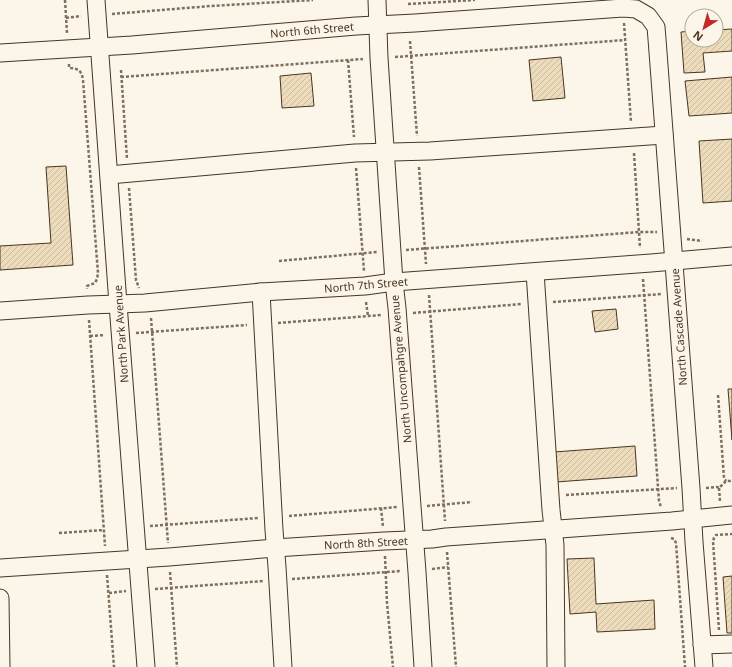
<svg xmlns="http://www.w3.org/2000/svg" width="732" height="667" viewBox="0 0 732 667" font-family="'Noto Sans',sans-serif">
<style>
.building{fill:url(#building-hatch);stroke:#4a3520}
.lines{fill:none;stroke-linecap:round;stroke-linejoin:round}
.minor-casing{stroke:#4a3520;stroke-width:19}
.path{stroke:#7f6f5c;stroke-width:2.5;stroke-dasharray:3 2;stroke-linecap:butt}
.minor{stroke:#fbf6e9;stroke-width:17}
.labels{text-anchor:middle;stroke-width:3;stroke-linejoin:round;paint-order:stroke}
.street-label{font-size:11px;fill:#4a3520;stroke:#fbf6e9}
</style>
<defs>
<pattern id="building-hatch" width="6" height="6" patternUnits="userSpaceOnUse"><rect width="6" height="6" fill="#ecdcbc"/><path d="M-1 1l2-2M0 6l6-6M5 7l2-2" fill="none" stroke="#ccbda1"/></pattern>
</defs>
<rect width="100%" height="100%" fill="#fbf6e9"/>
<!-- building -->
<g class="building">
<polygon points="732,29 732,51 703,53 705,72 684,73 681,32 692,31 692,40 716,40 716,30"/>
<polygon points="561,57 565,98 533,101 529,60"/>
<polygon points="311,73 314,106 282,108 280,76"/>
<polygon points="732,77 732,113 689,116 685,81"/>
<polygon points="732,139 732,201 703,203 699,141"/>
<polygon points="66,166 73,265 0,270 0,246 51,243 46,167"/>
<polygon points="616,309 618,329 595,332 592,311"/>
<polygon points="728,389 732,389 732,440"/>
<polygon points="635,446 637,476 556,482 554,452"/>
<polygon points="594,558 596,604 654,600 655,629 597,632 596,612 570,614 567,559"/>
<polygon points="732,576 732,633 727,633 723,577"/>
</g>
<g class="lines">
<defs>
<g id="minor">
<polyline points="96,0 118,304 146,667"/>
<polyline points="377,0 379,58 394,282 397,308 417,572 423,667"/>
<polyline points="0,53 132,45 356,26 415,23 623,8 636,9 648,16 656,27 657,39 691,488 694,542 704,667"/>
<polyline points="109,175 355,153 430,151 664,135"/>
<polyline points="535,272 551,510 555,545 556,667"/>
<polyline points="261,292 274,530 277,567 283,667"/>
<polyline points="0,311 88,305 118,304 145,303 261,292 365,286 394,282 651,263 732,256"/>
<polyline points="0,568 169,557 275,548 384,541 432,539 446,537 672,521 732,515"/>
<polyline points="0,598 1,667"/>
<polyline points="702,645 732,644"/>
</g>
</defs>
<!-- minor casing -->
<use href="#minor" class="minor-casing"/>
<!-- path -->
<g class="path">
<polyline points="65,0 67,33"/>
<polyline points="408,4 475,0"/>
<polyline points="112,14 211,6 313,0"/>
<polyline points="66,18 81,16"/>
<polyline points="624,23 631,122"/>
<polyline points="410,41 417,136"/>
<polyline points="395,57 625,40"/>
<polyline points="348,60 354,137"/>
<path d="M69,64V68C78,68 82,71 83,80L98,273L97,279L95,283L87,286V289"/>
<polyline points="121,70 127,159"/>
<polyline points="121,77 363,59"/>
<polyline points="634,153 640,248"/>
<polyline points="419,167 426,264"/>
<polyline points="356,168 364,271"/>
<polyline points="129,188 136,280 139,288"/>
<polyline points="687,239 702,241"/>
<polyline points="406,250 639,232 657,232"/>
<polyline points="279,261 377,252"/>
<polyline points="643,279 659,501 661,507"/>
<polyline points="429,295 445,521"/>
<polyline points="366,302 368,316"/>
<polyline points="553,302 662,294"/>
<polyline points="413,313 522,304"/>
<polyline points="151,318 168,543"/>
<polyline points="89,320 105,546"/>
<polyline points="278,323 382,315"/>
<polyline points="136,333 247,325"/>
<polyline points="90,336 105,335"/>
<polyline points="718,395 724,478 726,481"/>
<polyline points="706,488 717,487 719,488 726,481 732,481"/>
<polyline points="719,488 720,501"/>
<polyline points="566,495 677,488"/>
<polyline points="427,506 472,502"/>
<polyline points="381,508 383,527"/>
<polyline points="289,516 398,507"/>
<polyline points="150,526 258,518"/>
<polyline points="59,533 104,530"/>
<polyline points="671,538 674,539 676,543 685,667"/>
<polyline points="447,552 456,667"/>
<polyline points="385,556 387,603 393,667"/>
<polyline points="432,569 448,567"/>
<polyline points="170,572 177,667"/>
<polyline points="107,575 114,667"/>
<polyline points="292,579 401,571"/>
<polyline points="155,589 264,581"/>
<polyline points="109,593 126,591"/>
<polyline points="719,630 713,541 714,538 716,535 732,534"/>
</g>
<!-- minor -->
<use href="#minor" class="minor"/>
</g>
<g class="labels">
<!-- street labels -->
<g class="street-label">
<text transform="translate(312 30) rotate(-5)" y="4">North 6th Street</text>
<text transform="translate(366 285) rotate(-5)" y="4">North 7th Street</text>
<text transform="translate(679 327) rotate(-94)" y="4">North Cascade Avenue</text>
<text transform="translate(121 334) rotate(-94)" y="4">North Park Avenue</text>
<text transform="translate(401 369) rotate(-95)" y="4">North Uncompahgre Avenue</text>
<text transform="translate(366 543) rotate(-3)" y="4">North 8th Street</text>
</g>
</g>
<!-- north arrow -->
<g transform="translate(704 28) rotate(217)"><circle r="19" fill="#fbf6e9" stroke="#b4a999"/>
<path d="M0-3L7 15L0 10L-7 15Z" fill="#c62828"/>
<text y="-6" font-size="11" font-weight="bold" text-anchor="middle" fill="#4a3520">N</text>
</g>
</svg>
